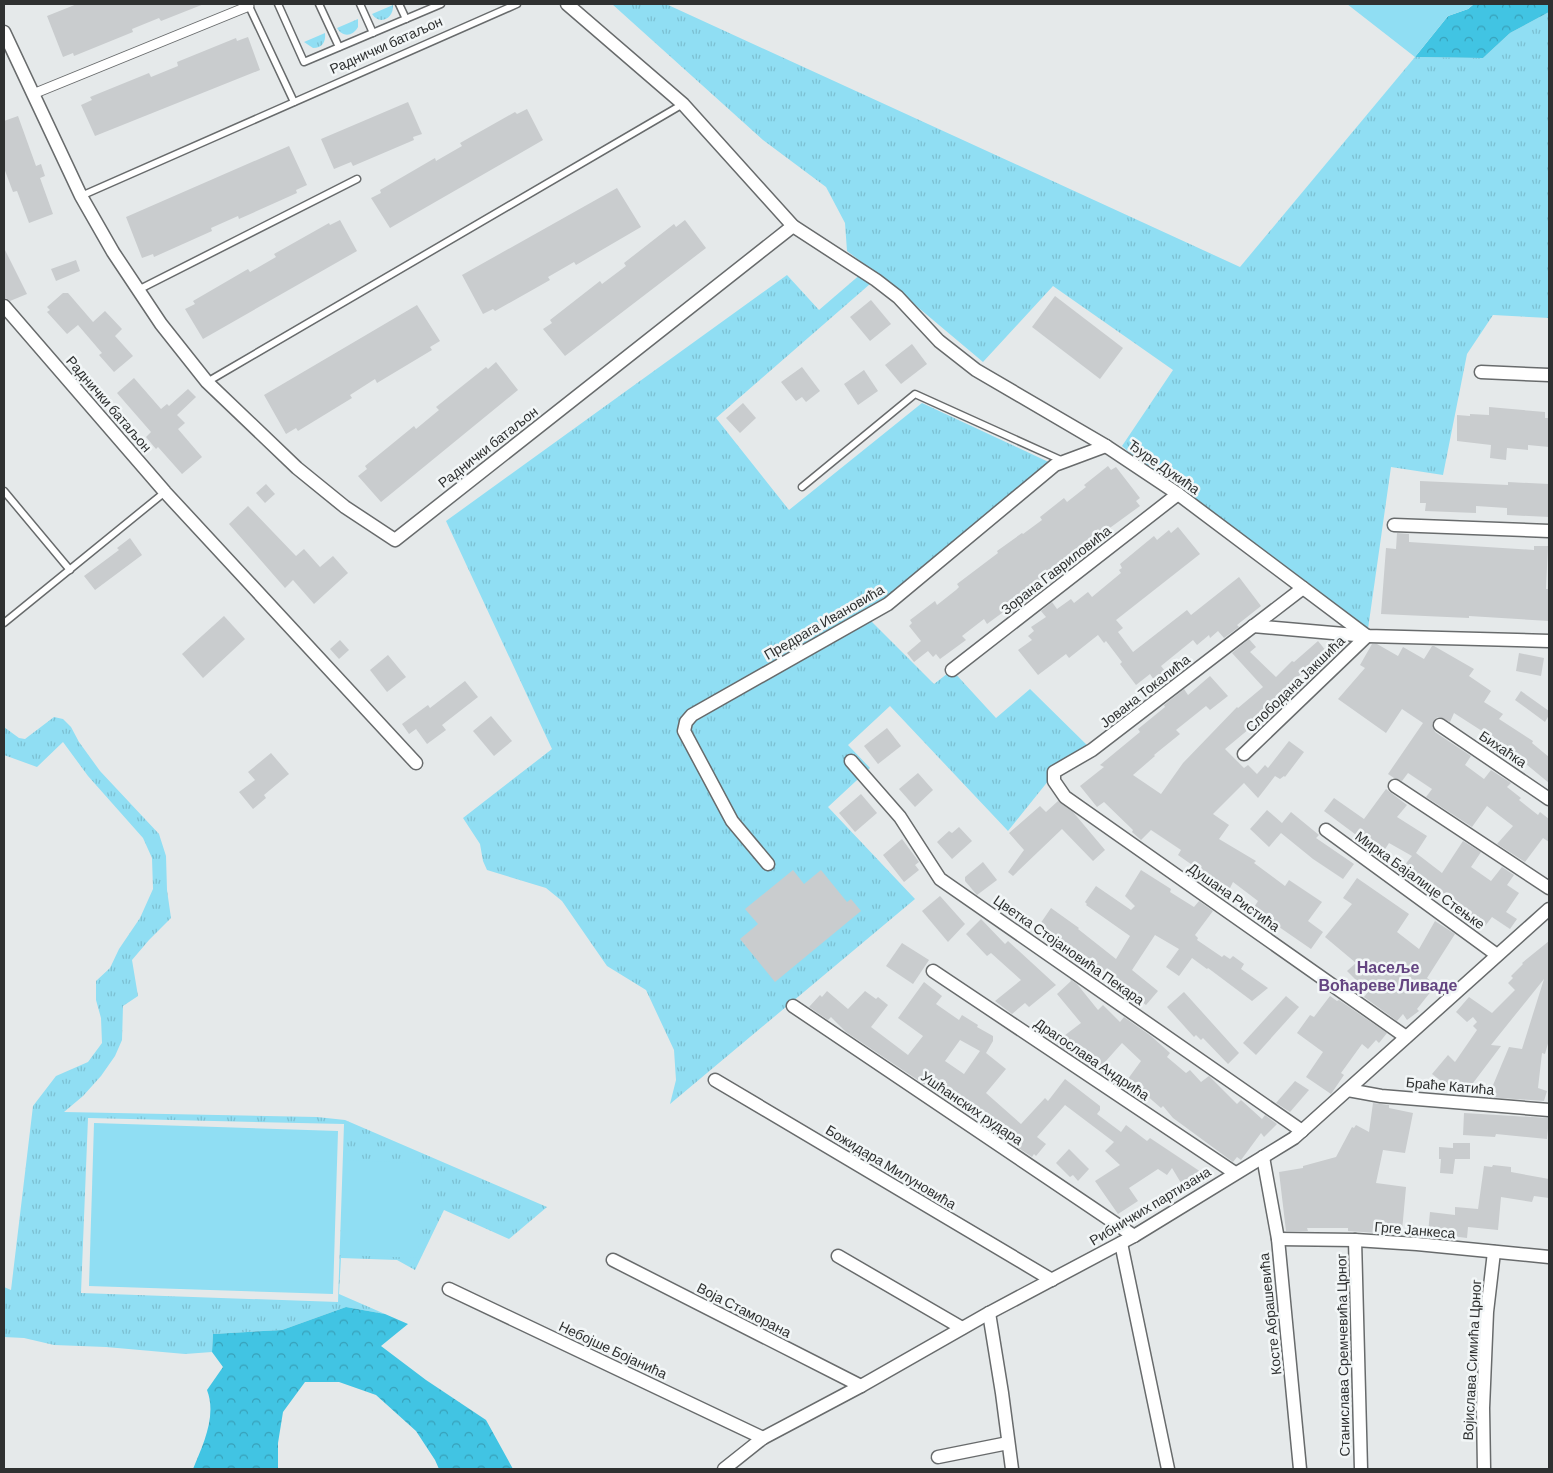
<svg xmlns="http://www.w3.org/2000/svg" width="1553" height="1473" viewBox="0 0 1553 1473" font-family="Barlow,sans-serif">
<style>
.grass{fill:url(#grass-tufts);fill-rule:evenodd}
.forest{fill:url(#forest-crowns)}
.green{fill:#90def3}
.building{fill:#c9ccce;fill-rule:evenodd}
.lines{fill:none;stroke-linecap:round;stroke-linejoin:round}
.service-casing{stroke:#686b6c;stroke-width:9}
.pedestrian-casing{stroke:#686b6c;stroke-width:11}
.minor-casing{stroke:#686b6c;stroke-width:15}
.service{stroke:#fff;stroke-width:6}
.pedestrian{stroke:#fff;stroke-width:9}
.minor{stroke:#fff;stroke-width:12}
.labels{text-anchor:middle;stroke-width:5;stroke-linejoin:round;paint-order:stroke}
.street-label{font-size:14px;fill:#2f3131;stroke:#f2f6f7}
.quarter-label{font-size:16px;font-weight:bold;fill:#644581;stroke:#f2f6f7}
</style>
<defs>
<pattern id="grass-tufts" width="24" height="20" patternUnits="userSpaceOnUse" patternTransform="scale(1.25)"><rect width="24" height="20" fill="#90def3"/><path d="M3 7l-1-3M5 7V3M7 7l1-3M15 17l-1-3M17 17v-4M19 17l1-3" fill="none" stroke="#7cbfd1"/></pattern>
<pattern id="forest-crowns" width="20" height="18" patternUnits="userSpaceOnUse" patternTransform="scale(1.25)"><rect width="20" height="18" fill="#41c4e3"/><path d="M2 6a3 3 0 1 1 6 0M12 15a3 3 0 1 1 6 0" fill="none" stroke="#37a0b9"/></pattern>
</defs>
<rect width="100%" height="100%" fill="#e5e9ea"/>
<!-- grass -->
<g class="grass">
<polygon points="612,4 666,4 1240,267 1415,57 1483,58 1510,33 1549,12 1549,318 1493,315 1467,354 1443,475 1391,467 1367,636 1178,494 1122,446 1173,370 1053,286 983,362 889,283 847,251 845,223 826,187 763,140"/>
<path d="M393,5C394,18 380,26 372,14Z"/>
<path d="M358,19V27C353,36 343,38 337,28Z"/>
<path d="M325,33C326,42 322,48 313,48L304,42Z"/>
<polygon points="862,273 870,284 716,418 789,510 922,403 1055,465 869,619 934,684 952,670 996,718 1030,689 1092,750 1053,775 1008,831 890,706 848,745 870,768 828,807 915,899 670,1104 676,1080 674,1050 646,990 607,966 562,901 546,888 487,870 483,861 480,844 463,818 552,749 446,521 787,275 819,310"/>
<path d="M54,717L63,719L71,727L79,742L100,771L159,834L166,856L167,890L171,918L149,940L132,960L138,996L123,1006L122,1040L115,1056L101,1076L83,1096L64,1112L317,1117L345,1120L547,1207L509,1239L444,1210L415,1270L397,1260L341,1258L339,1294L385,1314L346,1307L282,1330L213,1334L212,1352L185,1354L106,1347L54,1345L24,1338L4,1337V1287L11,1290L33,1106L56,1076L88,1062L102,1043L101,1018L96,1000V981L110,968L119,949L140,918L153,889L152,858L143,838L88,776L63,742L37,767L4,755V727L19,738L25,739ZM88,1118L344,1124L338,1302L81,1293Z"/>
</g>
<!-- forest -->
<g class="forest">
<polygon points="1474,4 1549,4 1549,12 1510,33 1483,58 1415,57 1448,16 1468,9"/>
<path d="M346,1307L385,1314L408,1324L381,1346L426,1380L486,1420L513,1469H439L435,1460L416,1431L376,1395L339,1382H305L283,1412L278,1443V1469H193C203,1445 217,1416 207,1390L223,1367L212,1352L213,1334L282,1330Z"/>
</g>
<!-- green -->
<g class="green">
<polygon points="1347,4 1474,4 1468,9 1448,16 1415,57"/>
<polygon points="94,1123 338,1131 333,1294 89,1286"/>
<polygon points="345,1160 422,1163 418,1258 342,1255"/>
</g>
<!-- building -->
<g class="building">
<polygon points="77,4 204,4 161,21 159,18 132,29 133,32 74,56 73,53 63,57 47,16"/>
<polygon points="248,37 260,70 95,136 81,105 92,100 90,97 149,73 151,77 178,66 177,62 236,38 237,41"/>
<polygon points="408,102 422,134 413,137 414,140 353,166 351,162 334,169 321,139"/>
<polygon points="527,109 543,140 390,228 371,198 381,193 380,190 435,158 436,161 462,146 460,143 515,112 517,114"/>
<polygon points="18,116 36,166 41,164 45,176 40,178 53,214 29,223 17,191 13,192 4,168 4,121"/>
<polygon points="289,146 307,185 296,190 297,193 239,219 238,216 211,228 212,231 154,257 153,254 142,258 126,217"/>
<polygon points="617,188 641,227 576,265 574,262 548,277 550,280 495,311 493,309 483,314 462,275"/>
<polygon points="340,220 357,251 203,339 185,309 195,304 193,301 248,269 250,272 276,257 274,254 329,223 330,225"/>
<polygon points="685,220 706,248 565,356 543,329 552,323 550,320 600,281 602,284 626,266 624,263 674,224 676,227"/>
<polygon points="4,248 27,294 10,301 4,297"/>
<polygon points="76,260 80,271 56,281 51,269"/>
<polygon points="63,293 68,293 93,322 105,311 122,329 115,336 133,356 114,372 99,355 102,353 78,325 67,334 47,312 50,310 47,307"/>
<polygon points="1055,296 1123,348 1100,379 1032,327"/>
<polygon points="871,300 891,324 870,341 850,317"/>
<polygon points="417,305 440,341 430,347 432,350 377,383 375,379 350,395 352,398 298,431 296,428 286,434 264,395"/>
<polygon points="912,344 927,364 901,384 885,365"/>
<polygon points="496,362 518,390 381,502 358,476 367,469 365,466 414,426 416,429 439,410 436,407 486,367 488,369"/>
<polygon points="802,367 820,391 806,402 802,397 796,401 781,382"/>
<polygon points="864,370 878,391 858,405 844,384"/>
<polygon points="134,378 161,409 167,404 169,406 188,389 196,397 177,415 185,423 178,429 202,457 182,474 158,447 156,449 146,437 151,432 117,393"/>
<polygon points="743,403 756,418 740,433 726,418"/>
<polygon points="1489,407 1545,412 1545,418 1549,418 1549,447 1528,445 1528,450 1507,448 1506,460 1490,458 1491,445 1457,441 1457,415 1470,416 1470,414 1489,415"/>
<polygon points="1108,466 1111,470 1116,467 1140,498 1136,501 1140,506 1052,570 1053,572 1038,584 1042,590 1031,598 1028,594 987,624 984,619 962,636 966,640 940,659 936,654 933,657 928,651 914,662 907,653 921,641 909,626 912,623 910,620 935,601 937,605 956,590 959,587 957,584 998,553 997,551 1022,533 1023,534 1042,520 1040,517 1064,498 1067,502 1086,487 1084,485"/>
<polygon points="1420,481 1508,485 1508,482 1549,484 1549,517 1507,515 1507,508 1476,506 1476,513 1425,511 1426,503 1420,503"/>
<polygon points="266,484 275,494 265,503 256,493"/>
<polygon points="248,506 296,556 304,549 320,567 333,556 348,573 314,604 293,580 285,588 229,524"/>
<polygon points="1178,527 1200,554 1116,620 1123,628 1118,632 1133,652 1187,610 1191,615 1239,577 1261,606 1237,625 1239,627 1224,638 1218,631 1210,638 1209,635 1197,645 1193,640 1161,666 1165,671 1154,680 1150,674 1136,685 1120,664 1122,662 1106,641 1104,643 1098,635 1069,658 1066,654 1038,675 1018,650 1032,640 1028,636 1034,631 1031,627 1046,617 1041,611 1052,602 1057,609 1071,599 1074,603 1088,592 1092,597 1121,573 1119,570 1122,568 1120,564 1143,545 1154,536 1157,540 1169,530 1171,533"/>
<polygon points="1397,533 1409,534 1409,542 1534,550 1534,546 1548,546 1546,589 1549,589 1549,621 1469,616 1469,618 1381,614 1386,548 1396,549"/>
<polygon points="130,538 142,555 95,590 84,576 119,550 117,548"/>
<polygon points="224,616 245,639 203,678 182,654"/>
<polygon points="1249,639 1256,647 1250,652 1276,677 1292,661 1294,662 1318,641 1331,657 1311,674 1306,669 1281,694 1285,699 1225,749 1244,768 1248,765 1257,774 1265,765 1268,768 1289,741 1304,752 1285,777 1284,776 1280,779 1275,776 1258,798 1244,783 1213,814 1229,825 1219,839 1256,861 1254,863 1285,886 1289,880 1322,902 1308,921 1323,932 1311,949 1253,909 1258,901 1233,882 1230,888 1225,885 1222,890 1211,885 1214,880 1212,879 1178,855 1181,850 1151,830 1141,840 1132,832 1133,830 1104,802 1097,807 1080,786 1104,767 1100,765 1140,732 1138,729 1165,707 1164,705 1184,689 1188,695 1210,676 1228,696 1210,710 1206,706 1176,730 1180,734 1154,755 1155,756 1133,775 1161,794 1183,763 1237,707 1238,708 1263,687 1232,653"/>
<polygon points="340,640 349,650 339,659 330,649"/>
<polygon points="1372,644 1377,644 1398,656 1403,647 1424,659 1432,646 1434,646 1474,669 1469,676 1491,691 1484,702 1503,714 1499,719 1533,741 1532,743 1549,757 1549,783 1526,764 1528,763 1481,733 1482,731 1454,713 1450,722 1440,717 1436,718 1432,724 1435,732 1471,756 1465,765 1484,779 1491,770 1511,783 1507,787 1521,798 1519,800 1538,815 1540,812 1549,819 1549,842 1543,838 1525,862 1497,844 1513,826 1487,806 1472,827 1426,797 1432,789 1408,773 1402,781 1394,778 1388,774 1423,723 1402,709 1386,733 1338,699 1365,668 1360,665"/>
<polygon points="1519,653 1544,658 1541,676 1516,671"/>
<polygon points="388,655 406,677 387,692 370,670"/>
<polygon points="465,681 478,697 442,725 446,730 427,744 416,729 409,734 402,724 428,705 430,708"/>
<polygon points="1521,691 1549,711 1549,715 1545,722 1515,700"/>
<polygon points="491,716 512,741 494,756 473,731"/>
<polygon points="887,728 901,746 878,764 864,746"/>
<polygon points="271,753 289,774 264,795 266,798 253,809 239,792 255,780 248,772"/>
<polygon points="918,773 933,790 915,807 899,789"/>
<polygon points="1386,789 1407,805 1397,817 1427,836 1416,853 1442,873 1463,841 1481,852 1471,867 1491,881 1502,867 1514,875 1507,885 1519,893 1506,912 1517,919 1510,929 1492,917 1482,930 1460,913 1463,909 1425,880 1423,883 1403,867 1412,856 1389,843 1382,854 1358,838 1359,837 1324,811 1334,798 1364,819"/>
<polygon points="861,794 877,813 855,832 839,813"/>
<polygon points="1058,801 1073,812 1105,850 1093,861 1062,829 1013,876 1008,872 1024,850 1009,833 1040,806 1046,812"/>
<polygon points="1267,810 1282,823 1291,812 1319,835 1316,838 1354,864 1343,879 1313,859 1281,833 1269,847 1250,829"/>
<polygon points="959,827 972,841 952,859 937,842 949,831 952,833"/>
<polygon points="902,839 919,862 915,865 919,870 904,882 883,855"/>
<polygon points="983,862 997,880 977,895 965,881 965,877"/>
<polygon points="793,870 804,884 821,870 847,902 851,899 861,911 775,982 740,939 758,924 745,909"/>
<polygon points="1141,870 1171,889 1170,892 1194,907 1199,901 1213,911 1195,935 1198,938 1197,940 1222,957 1224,955 1230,959 1233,956 1244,964 1241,969 1268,988 1252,1001 1208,968 1207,969 1192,958 1179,976 1166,967 1179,949 1155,935 1132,970 1158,991 1146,1005 1119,984 1089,964 1084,969 1057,950 1063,945 1038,927 1051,908 1079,928 1078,929 1116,959 1130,936 1086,905 1087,904 1085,902 1096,886 1131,910 1135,906 1125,896"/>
<polygon points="1357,878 1409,914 1397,932 1419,949 1435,921 1455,934 1427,978 1436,985 1417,1009 1419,1011 1407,1020 1403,1014 1397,1021 1364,997 1368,992 1347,971 1356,963 1325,937 1352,904 1343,898"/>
<polygon points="940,896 965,924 948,942 922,911"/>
<polygon points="981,919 1005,944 1008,941 1056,985 1029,1007 1025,1003 1012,1014 995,1001 1021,980 991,953 987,956 966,934"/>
<polygon points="1549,941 1549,1040 1545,1054 1542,1053 1538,1088 1547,1091 1544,1101 1488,1097 1509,1047 1522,1049 1544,979 1491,1045 1501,1046 1464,1095 1458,1094 1432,1074 1448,1055 1455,1062 1477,1030 1473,1026 1477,1022 1473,1017 1467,1022 1456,1012 1469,997 1492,1013 1515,990 1508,983 1513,978 1511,976 1523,964 1522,963"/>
<polygon points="902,943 929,960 913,984 886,966"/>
<polygon points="1070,979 1077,984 1098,1010 1103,1005 1120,1022 1124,1017 1151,1036 1170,1053 1167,1057 1186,1073 1190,1070 1201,1082 1209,1076 1237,1104 1241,1100 1262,1119 1265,1115 1277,1124 1264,1137 1261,1133 1241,1160 1237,1157 1233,1162 1173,1118 1163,1106 1161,1108 1145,1094 1141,1100 1122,1087 1141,1061 1122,1043 1097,1071 1058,1045 1056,1042 1081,1023 1057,994 1071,981"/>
<path d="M924,982L942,996L936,1004L959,1020L962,1015L978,1025L977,1027L993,1036V1041L986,1053L1006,1069L986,1093L1021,1124L1045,1098L1048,1101L1065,1079L1100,1106V1110L1097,1114L1121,1132L1126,1125L1147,1141L1150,1138L1207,1176L1184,1188L1172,1168L1167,1175L1158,1169L1129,1188L1138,1201L1118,1214L1095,1181L1120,1165L1105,1151L1114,1142L1065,1105L1037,1137L1046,1144L1036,1156L1034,1154L1032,1157L1014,1145L979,1113L974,1118L945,1095L943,1097L846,1032L831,1017L828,1020L809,1007L820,995L822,997L827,991L848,1009L865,991L876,999L878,997L888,1005L871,1027L908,1055L923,1036L898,1018ZM960,1040L980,1051L964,1074L945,1061Z"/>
<polygon points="1184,992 1239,1053 1228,1064 1203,1038 1201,1040 1196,1035 1194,1037 1167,1007"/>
<polygon points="1286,996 1299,1007 1256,1055 1243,1043"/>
<polygon points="1330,996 1337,1001 1339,1000 1387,1033 1379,1043 1376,1040 1368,1049 1362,1044 1341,1073 1344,1075 1331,1094 1306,1077 1323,1052 1297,1033 1310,1015 1314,1017"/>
<polygon points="1295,1081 1309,1090 1290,1112 1276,1103"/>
<polygon points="1373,1103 1389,1105 1389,1108 1413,1113 1405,1153 1383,1150 1376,1183 1406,1187 1402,1231 1394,1230 1393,1234 1348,1231 1348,1228 1307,1228 1308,1231 1286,1231 1279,1172 1303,1168 1303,1166 1336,1157 1352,1127 1354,1128 1356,1125 1369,1132"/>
<polygon points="1464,1113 1549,1118 1547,1139 1496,1134 1495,1137 1463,1135"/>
<polygon points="1453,1143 1470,1143 1470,1159 1455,1159 1453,1174 1440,1173 1441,1159 1439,1159 1439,1147 1453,1148"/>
<polygon points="1069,1149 1089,1169 1078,1181 1073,1175 1070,1177 1056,1163"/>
<polygon points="1493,1165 1511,1167 1511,1172 1549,1179 1549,1198 1534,1196 1532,1202 1501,1197 1498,1230 1468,1227 1467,1238 1428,1233 1430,1212 1455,1215 1455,1207 1478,1209 1484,1166 1492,1167"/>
</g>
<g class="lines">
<defs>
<g id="service">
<polyline points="248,4 294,102"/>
<polyline points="278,4 304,62 441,4"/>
<polyline points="319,4 339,47"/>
<polyline points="360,4 373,33"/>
<polyline points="399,4 406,19"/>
<polyline points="81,196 517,4"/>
<polyline points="138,290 357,179"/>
<polyline points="207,382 683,104"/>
<polyline points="802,487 915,394 1063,461"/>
<polyline points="4,491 70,570"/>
<polyline points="4,623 165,492"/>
</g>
<polyline id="pedestrian" points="33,94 249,6"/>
<g id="minor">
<polyline points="567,4 683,104 793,226 876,280 898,297 939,341 976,370 1106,446 1178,494 1367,636"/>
<polyline points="4,32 81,196 113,252 161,324 207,382 297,468 345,507 395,540 793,226"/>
<polyline points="4,306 165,492 416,763"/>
<polyline points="1481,372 1549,375"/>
<polyline points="1394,525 1549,531"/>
<polyline points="1303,588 1092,750 1054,772 1054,781 1065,797 1406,1037"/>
<polyline points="1253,626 1367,636 1549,641"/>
<polyline points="952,670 1178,494"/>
<polyline points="1440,725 1549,799"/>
<polyline points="1244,754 1367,636"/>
<polyline points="851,761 900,817 940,879 1302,1131"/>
<polyline points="1395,786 1549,888"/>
<polyline points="1326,830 1497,955"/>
<polyline points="768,864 732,821 684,731 686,722 692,715 888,604 1055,465 1106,446"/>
<polyline points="933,971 1235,1173"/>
<polyline points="793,1006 1134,1236"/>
<polyline points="715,1080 1052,1280"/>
<polyline points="1348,1090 1381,1096 1549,1110"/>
<polyline points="1263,1157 1278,1239 1300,1469"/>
<polyline points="1278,1239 1355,1240 1417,1244 1549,1257"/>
<polyline points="1355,1240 1361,1469"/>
<polyline points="1121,1243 1168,1469"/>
<polyline points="838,1256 962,1328"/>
<polyline points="613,1260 861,1386"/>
<polyline points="449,1289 763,1438"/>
<polyline points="989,1313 1002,1393 1012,1469"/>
<polyline points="938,1457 1008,1443"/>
<polyline points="724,1469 763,1438 861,1386 989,1313 1134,1236 1294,1138 1549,909"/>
<polyline points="1484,1469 1483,1408 1487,1312 1494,1252"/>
</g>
</defs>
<!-- service casing -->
<use href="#service" class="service-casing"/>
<!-- pedestrian casing -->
<use href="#pedestrian" class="pedestrian-casing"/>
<!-- minor casing -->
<use href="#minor" class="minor-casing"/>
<!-- service -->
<use href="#service" class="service"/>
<!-- pedestrian -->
<use href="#pedestrian" class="pedestrian"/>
<!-- minor -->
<use href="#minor" class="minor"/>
</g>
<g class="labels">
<!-- street labels -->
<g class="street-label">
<text transform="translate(386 45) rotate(-24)" y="5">Раднички батаљон</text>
<text transform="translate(109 404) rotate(49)" y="5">Раднички батаљон</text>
<text transform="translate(488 447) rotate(-38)" y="5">Раднички батаљон</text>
<text transform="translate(1164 467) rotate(35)" y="5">Ђуре Дукића</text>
<text transform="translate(1056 570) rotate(-38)" y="5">Зорана Гавриловића</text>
<text transform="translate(824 622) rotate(-30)" y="5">Предрага Ивановића</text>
<text transform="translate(1295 684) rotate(-44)" y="5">Слободана Јакшића</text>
<text transform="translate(1145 691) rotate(-38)" y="5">Јована Токалића</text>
<text transform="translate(1503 749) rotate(34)" y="5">Бихаћка</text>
<text transform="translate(1420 880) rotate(36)" y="5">Мирка Бајалице Стењке</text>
<text transform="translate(1234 897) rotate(35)" y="5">Душана Ристића</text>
<text transform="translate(1069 950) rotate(35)" y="5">Цветка Стојановића Пекара</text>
<text transform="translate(1092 1059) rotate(34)" y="5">Драгослава Андрића</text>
<text transform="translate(1450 1086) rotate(5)" y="5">Браће Катића</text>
<text transform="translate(972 1108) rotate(34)" y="5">Ушћанских рудара</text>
<text transform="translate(891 1167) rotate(31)" y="5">Божидара Милуновића</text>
<text transform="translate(1150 1206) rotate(-31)" y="5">Рибничких партизана</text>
<text transform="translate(1415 1230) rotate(5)" y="5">Грге Јанкеса</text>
<text transform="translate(744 1310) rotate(27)" y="5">Воја Стаморана</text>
<text transform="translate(1270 1314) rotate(-96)" y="5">Косте Абрашевића</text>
<text transform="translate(613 1350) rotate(25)" y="5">Небојше Бојанића</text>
<text transform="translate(1343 1355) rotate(-91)" y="5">Станислава Сремчевића Црног</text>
<text transform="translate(1472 1360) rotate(-87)" y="5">Војислава Симића Црног</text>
</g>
<!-- quarter labels -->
<g class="quarter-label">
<text x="1388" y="973">Насеље<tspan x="1388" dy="18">Воћареве Ливаде</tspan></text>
</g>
</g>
<!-- border -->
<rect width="1553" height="1473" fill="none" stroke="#2f3131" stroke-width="10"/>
</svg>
